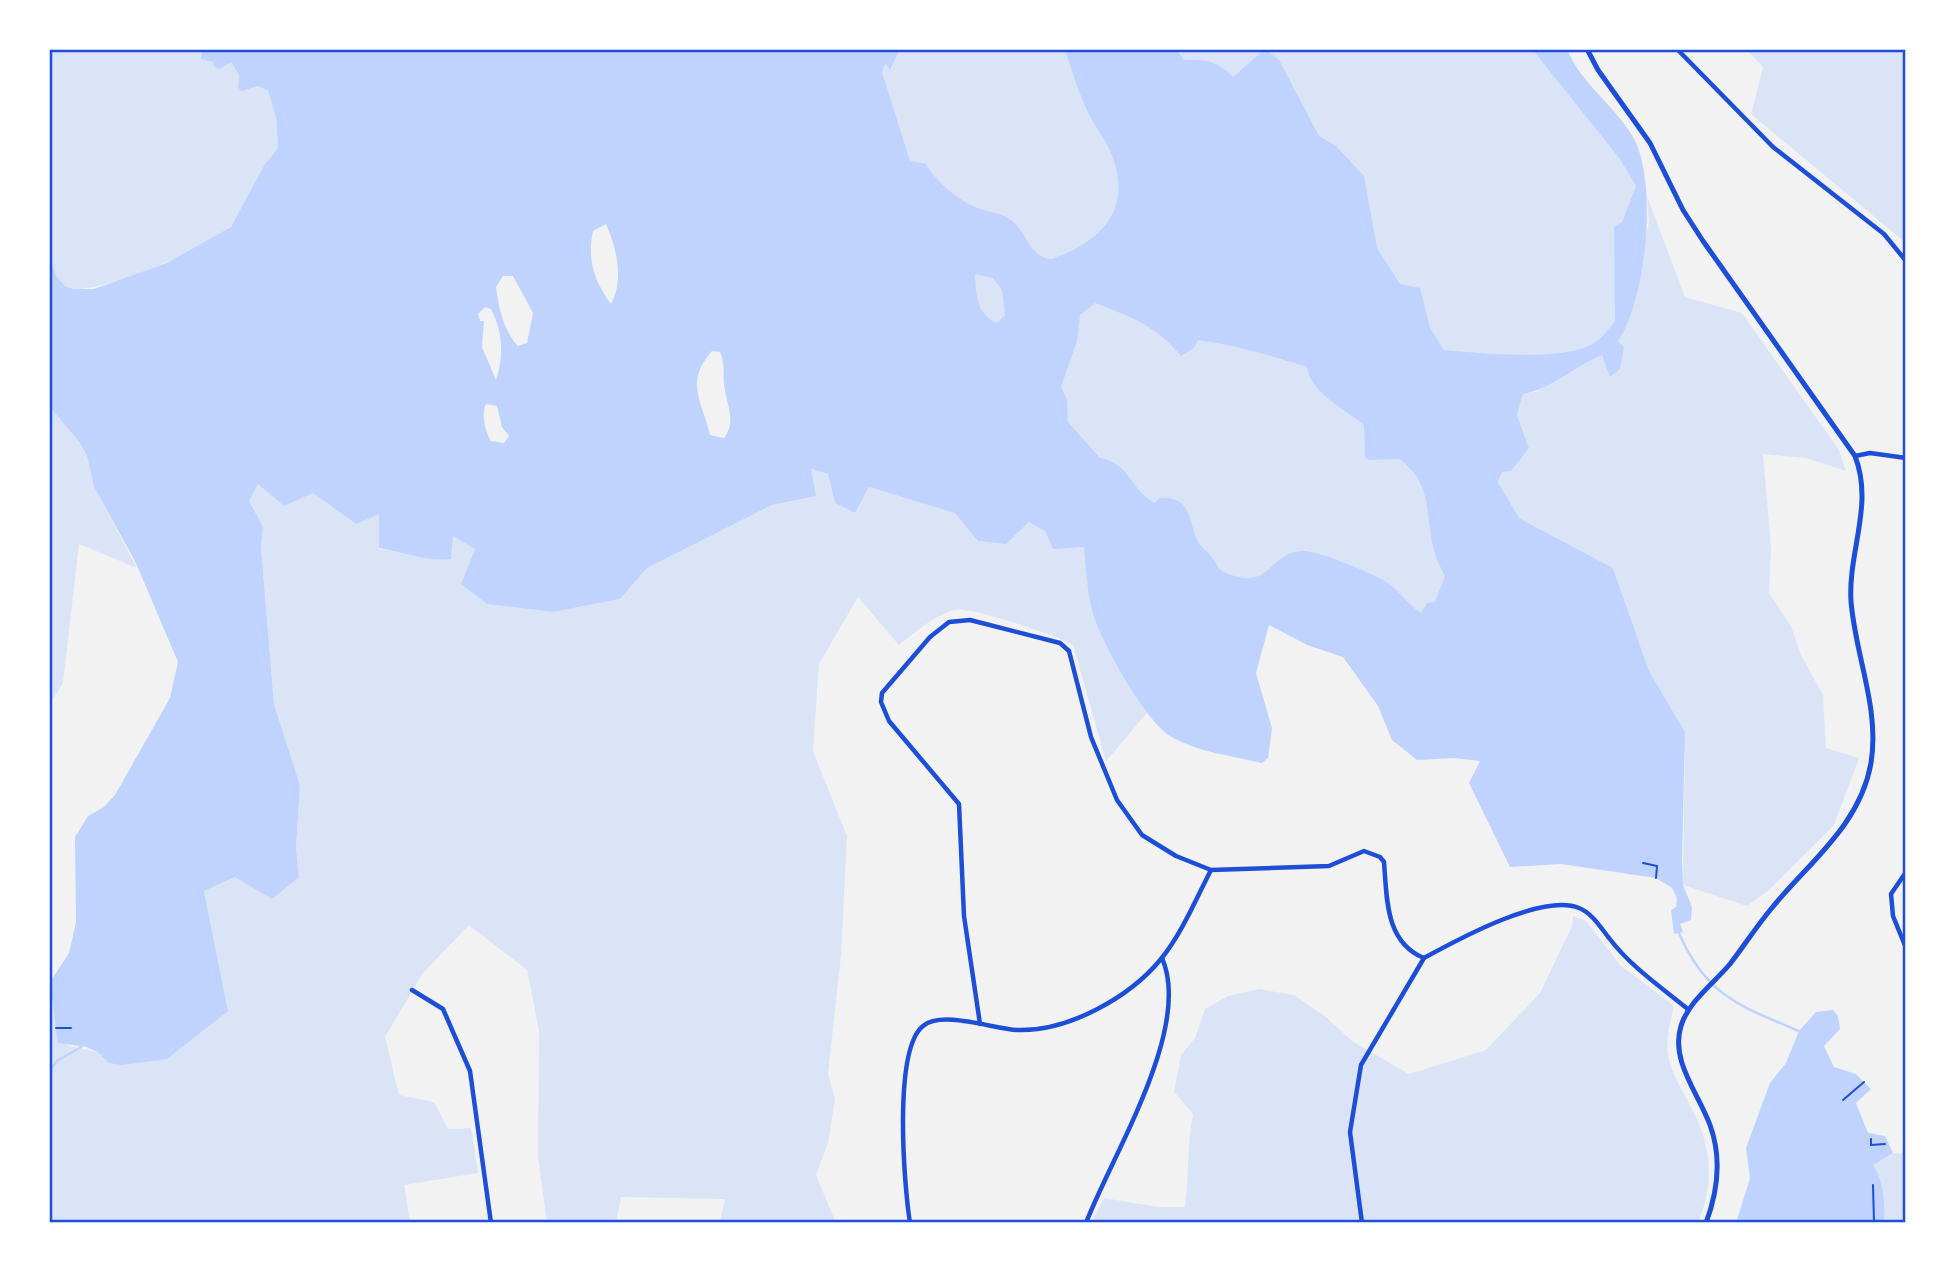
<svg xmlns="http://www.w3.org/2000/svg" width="1955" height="1272" viewBox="0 0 1955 1272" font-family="Arial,sans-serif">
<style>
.green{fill:#dbe4f7}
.water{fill:#bfd3fe;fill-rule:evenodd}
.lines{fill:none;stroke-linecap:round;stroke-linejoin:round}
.stream{stroke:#bfd3fe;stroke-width:2.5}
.path{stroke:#1d4ed8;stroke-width:2}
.minor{stroke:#1d4ed8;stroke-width:4.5}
.tertiary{stroke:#1d4ed8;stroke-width:5}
.neatline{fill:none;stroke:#1d4ed8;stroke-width:2.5}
</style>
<rect width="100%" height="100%" fill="#f2f2f2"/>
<!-- green -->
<g class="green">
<path d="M49,49H202L201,54L213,62H231L239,75L238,88L242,91L258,86L268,91L276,117L278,148C274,155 268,159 265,165C253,184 247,209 231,226C211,248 96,296 70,288C58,284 52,269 49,258Z"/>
<polygon points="603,49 1554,49 1625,144 1623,163 1636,186 1622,222 1614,257 1617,341 1649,223 1647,196 1685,297 1742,313 1839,450 1846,471 1806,458 1763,454 1771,547 1769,593 1791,626 1801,655 1823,695 1826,748 1859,758 1834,825 1768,891 1747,906 1683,885 1685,732 1649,671 1613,568 1519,518 1498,482 1502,472 1529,448 1517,415 1523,394 1540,391 1469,376 1538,693 1178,576"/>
<polygon points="1746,49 1906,49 1906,243 1751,114 1763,67"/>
<polygon points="49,406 80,443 87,456 94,487 137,568 79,544 63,683 49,705"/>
<path d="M810,469L828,474L835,503L855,513L869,487L956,513L978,541L1006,544L1029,522L1085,546C1087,602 1118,667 1147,713L1106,761L1073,645C1058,636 967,605 954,610C933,616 916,632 899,645L858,597L819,664L813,751L847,836L841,955L828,1074L835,1099L828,1143L816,1175L836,1223H720L725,1199L621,1197L616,1223H547L538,1157L539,1031L527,970L469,925L423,973L385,1037L399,1095L434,1102L448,1129L471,1128L478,1173L404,1185L410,1223H49V1002L52,1000L59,1035L68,1046L98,1052L228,1011L204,891L235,877H299L296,848L300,785L274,704L261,547L263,527L248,501L256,477L313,493L356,524L379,513V549C404,552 427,562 451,558L453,536L475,548L461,584L487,604L553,612L620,599L647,568L772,505L815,496Z"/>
<path d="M1573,916L1586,921L1620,965L1674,1006C1670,1022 1666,1038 1668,1054C1671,1074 1684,1092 1692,1109C1711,1144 1716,1186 1697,1223H1091L1104,1198L1158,1207H1185C1189,1175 1187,1145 1193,1114L1174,1092L1181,1055L1195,1038L1205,1009L1228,996L1259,989L1294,995L1326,1017L1352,1041L1409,1074L1486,1050L1540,993L1572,926Z"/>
<polygon points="1893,1153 1906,1154 1906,1214 1902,1214 1904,1223 1882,1223 1873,1165"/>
</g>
<!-- water -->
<g class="water">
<path d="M202,49H900L890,70L885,63L882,72L910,161L926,164C936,182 960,202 980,209C992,213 999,212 1011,220C1028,232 1027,257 1052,259C1099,242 1132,212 1113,158C1107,141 1094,126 1087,110C1078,91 1071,69 1065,49H1176L1184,60C1205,59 1218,61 1233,77L1265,49L1279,60L1319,136L1336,146L1364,176L1377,248L1400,284L1420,288L1430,328L1444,350C1480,353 1569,363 1597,341C1604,336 1610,327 1615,321L1614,227L1622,222L1636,186L1620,159L1532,49H1567C1580,83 1617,107 1634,139C1658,183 1646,301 1618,341L1624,347L1620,369L1610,377L1602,355C1573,367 1553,388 1523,394L1517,415L1529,448L1511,471L1502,472L1498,482L1519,518L1613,568L1649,671L1685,732L1682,859L1683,885L1692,907L1691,920L1680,924L1683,932L1674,934L1671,910L1676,907L1677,898L1672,888L1656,878L1561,864L1510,867L1469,783L1480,761L1454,758L1417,760L1392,740L1378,706L1343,657L1307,645L1269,625L1256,673L1272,728L1268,758L1262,763C1232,756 1197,752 1170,736C1146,722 1098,637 1092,610C1087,590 1086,568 1084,547L1053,549L1045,531L1029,522L1006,544L978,541L955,513L869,487L855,513L835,503L828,474L811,469L816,496L772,505L647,568L620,599L553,612L487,604L461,584L475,549L453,536L451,559C427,562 403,552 379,548V514L356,524L313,493L284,506L258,484L249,501L263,527L261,547L274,704L300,785L296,848L299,877L272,899L235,877L204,891L228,1011L167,1059L122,1065L109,1063L98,1052L86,1047L58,1043L50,982L69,953L76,922L75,837L88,816L104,807L115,795L170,698L178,662L135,561L94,487L87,456L80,443L49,406V258L57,277L65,286L73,289H94L167,263L231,227L265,164L278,148L276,117L268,91L258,86L242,91L238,88L239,75L231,62L220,69L214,67L213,62L201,59ZM606,224C617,249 624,280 611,304C594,281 587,259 593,231ZM975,274L993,278L1002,290L1005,315L997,323C976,314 976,294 975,274ZM503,276H513L533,313L527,343L518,346C503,330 499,308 496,287ZM1095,303C1130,316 1158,327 1181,356L1194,348L1198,340C1235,345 1270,355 1307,367C1311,394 1344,408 1364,425L1365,457L1369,460L1400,459C1434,486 1424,512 1434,550C1436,559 1441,568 1445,576L1435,602L1427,603L1421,613C1407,604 1399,590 1385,581C1371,573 1321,552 1305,551C1267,550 1273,594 1224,572C1218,569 1218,566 1214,560C1210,553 1201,548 1197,540C1188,519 1192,496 1159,498L1155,503C1132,493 1131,463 1100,458L1068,422L1067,400L1061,387L1077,341L1080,315ZM485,307L491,309C503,332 504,356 496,380L482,347L484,321H480L478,314ZM712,351L720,352C726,365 722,377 725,390C728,408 736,422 724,438L710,435C702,400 684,383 712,351ZM486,404L497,406L502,427L509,436L504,443L491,441C485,431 481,414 486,404Z"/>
<path d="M1833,1010L1838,1016L1840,1029L1824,1046L1834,1067L1856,1074L1871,1089L1856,1103L1868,1133L1885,1136L1893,1153L1873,1165C1884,1182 1885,1203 1884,1223H1736L1750,1178L1746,1148L1770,1083L1786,1063L1799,1031L1816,1012Z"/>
</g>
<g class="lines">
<!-- stream -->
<g class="stream">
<path d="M1679,933C1706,996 1740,1006 1799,1031"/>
<polyline points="49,1071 57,1061 81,1047"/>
</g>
<!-- path -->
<g class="path">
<polyline points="1643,863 1657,866 1656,878"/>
<polyline points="56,1028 71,1028"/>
<polyline points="1843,1100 1864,1082"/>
<polyline points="1871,1139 1871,1145 1885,1144"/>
<polyline points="1873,1185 1874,1223"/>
</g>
<!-- minor -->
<g class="minor">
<polyline points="1677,49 1773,147 1884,234 1906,261"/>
<polyline points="1906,379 1906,401"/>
<polyline points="1855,456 1870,453 1906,458"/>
<polyline points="1906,872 1891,894 1893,916 1906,948"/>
<path d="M1424,958C1457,940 1542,893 1579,908C1592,913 1601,928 1609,938C1631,967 1661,987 1689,1010"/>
<polyline points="412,990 443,1009 470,1071 491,1223"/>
<path d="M980,1024L964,916L959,804L889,721L881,702L882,693L930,637L949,622L970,620L1060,643L1069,651L1091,737L1117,800L1142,835L1176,856L1211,870L1329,866L1364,851L1380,857L1384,862C1387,898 1385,942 1424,958"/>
<path d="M910,1223C904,1185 893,1050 923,1026C942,1010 994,1029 1017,1030C1068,1032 1130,997 1161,959C1182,933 1196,899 1211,870"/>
<path d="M1086,1223C1111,1157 1193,1028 1162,958"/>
<polyline points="1362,1223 1350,1132 1361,1065 1424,958"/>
</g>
<!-- tertiary -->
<path class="tertiary" d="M1587,49L1598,70L1650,143L1683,210L1703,241L1855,456C1874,505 1848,551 1851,601C1855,655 1880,708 1871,763C1860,826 1808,863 1771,909C1756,927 1744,946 1730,964C1714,983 1688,1002 1681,1026C1670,1061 1699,1094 1710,1125C1722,1158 1718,1191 1706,1223"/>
</g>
<!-- border -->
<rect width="1955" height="1272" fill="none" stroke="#ffffff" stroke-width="102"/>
<rect x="51" y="51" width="1853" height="1170" class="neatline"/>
</svg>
